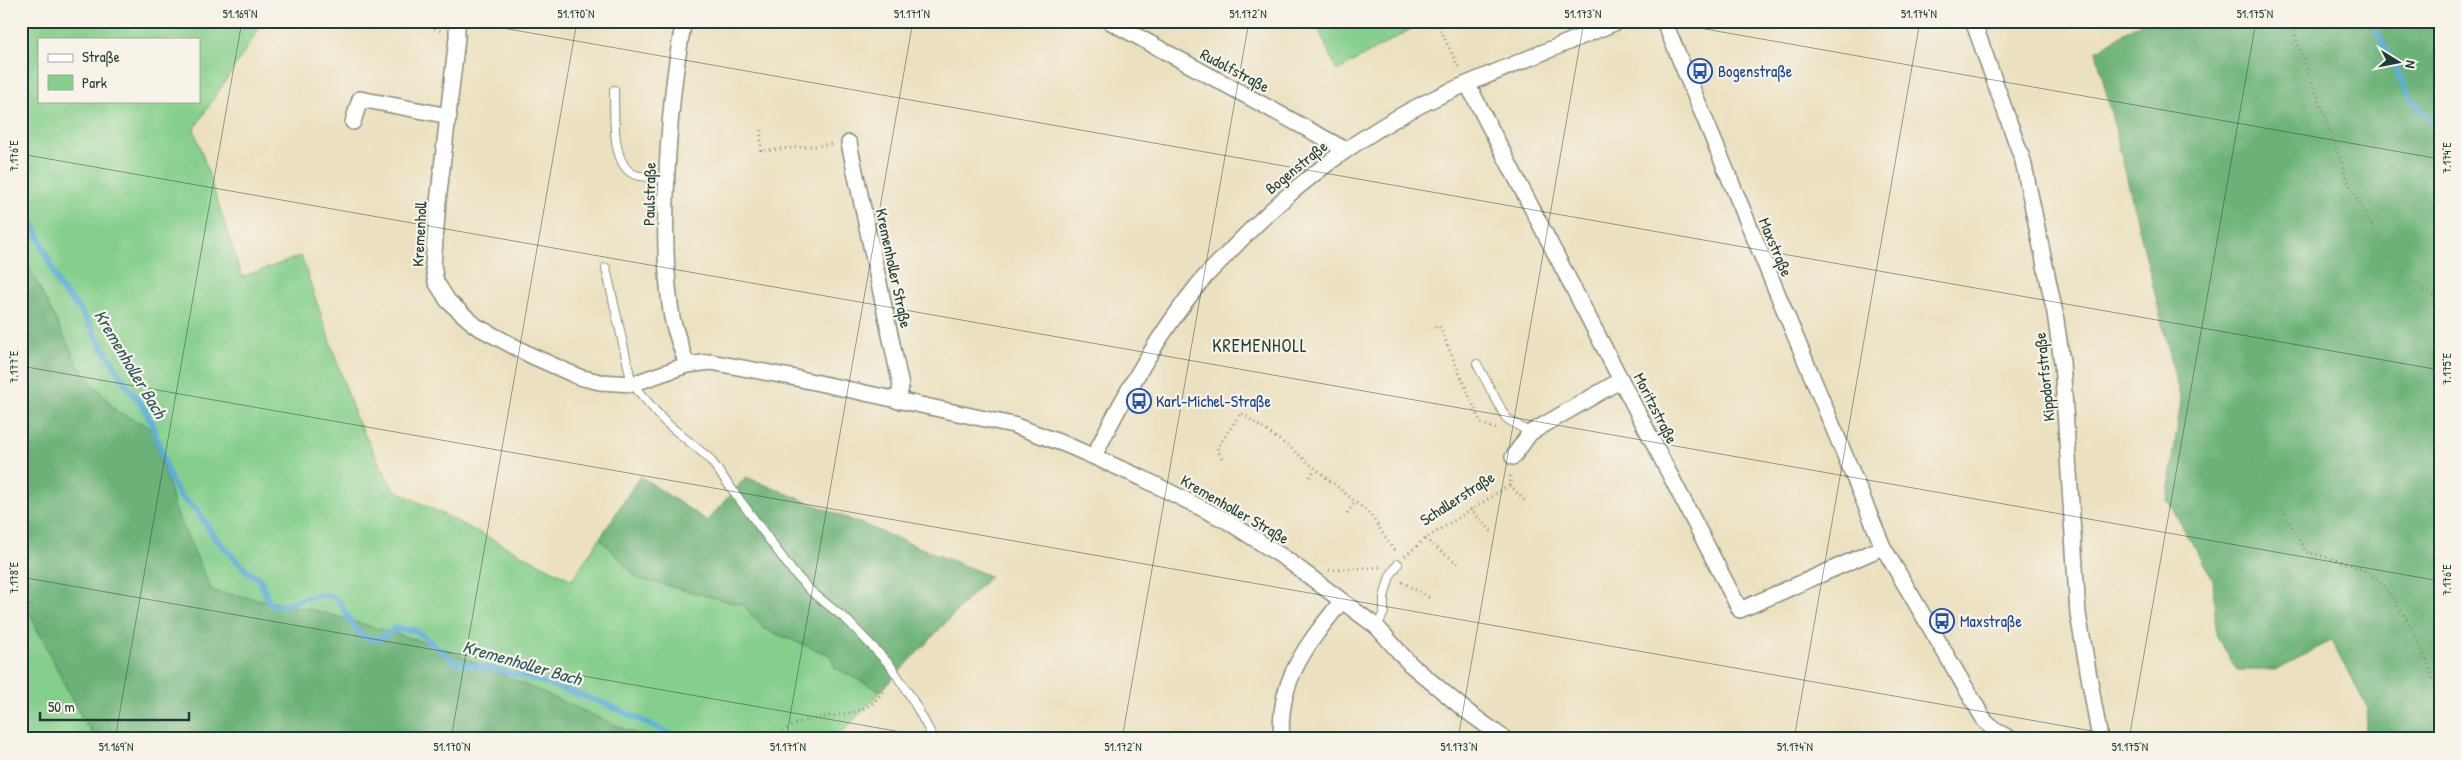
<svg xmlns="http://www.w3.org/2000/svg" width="2461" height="760" viewBox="0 0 2461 760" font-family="'Patrick Hand',sans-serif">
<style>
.green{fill:#85cf8c;stroke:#528660;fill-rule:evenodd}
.forest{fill:#6cb278;stroke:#467856}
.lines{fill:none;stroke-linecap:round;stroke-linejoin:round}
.stream{stroke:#5daed8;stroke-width:6}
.lane-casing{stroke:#858e7a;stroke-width:10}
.street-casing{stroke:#858e7a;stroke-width:18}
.path{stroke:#858e7a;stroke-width:3;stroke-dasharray:1 4;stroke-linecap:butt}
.lane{stroke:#fff;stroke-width:8}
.street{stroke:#fff;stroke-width:15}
.ticks{fill:none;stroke:#1f3d34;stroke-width:1;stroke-opacity:0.45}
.labels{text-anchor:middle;stroke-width:4.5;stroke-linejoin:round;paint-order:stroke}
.street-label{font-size:16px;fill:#1f3d34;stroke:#f7f3e8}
.transit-label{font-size:16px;fill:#164399;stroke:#f7f3e8;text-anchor:start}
.neighbourhood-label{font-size:18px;letter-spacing:1px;fill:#1f3d34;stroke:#f7f3e8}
.water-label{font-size:18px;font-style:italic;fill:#2e595d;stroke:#f7f3e8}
.neatline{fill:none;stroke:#1f3d34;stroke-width:2}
.ticks-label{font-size:12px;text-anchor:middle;fill:#1f3d34}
</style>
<rect width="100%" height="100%" fill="#f7f3e8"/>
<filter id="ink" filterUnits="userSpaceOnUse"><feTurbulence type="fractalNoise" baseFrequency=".02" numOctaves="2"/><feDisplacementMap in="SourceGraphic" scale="10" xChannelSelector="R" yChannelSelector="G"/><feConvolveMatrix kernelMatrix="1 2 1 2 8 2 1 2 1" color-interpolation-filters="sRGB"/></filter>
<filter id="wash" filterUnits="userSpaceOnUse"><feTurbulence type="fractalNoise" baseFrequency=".0096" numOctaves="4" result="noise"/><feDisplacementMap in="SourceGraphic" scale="20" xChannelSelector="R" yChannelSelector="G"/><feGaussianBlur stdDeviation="1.12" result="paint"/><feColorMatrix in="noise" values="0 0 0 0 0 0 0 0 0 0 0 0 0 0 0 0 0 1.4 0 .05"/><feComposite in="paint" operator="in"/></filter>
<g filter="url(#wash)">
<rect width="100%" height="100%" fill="#ebe0bf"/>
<!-- green -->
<g class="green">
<path d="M21,21H229L259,29L194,129L242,277L301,256L356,418L393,489L572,580L600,538L637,578L743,605L764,629L830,655L836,668L881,691L836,739H647L440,647L314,610L212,591L177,514L151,428L117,412L79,367L28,265L21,258ZM39,39H199V101H39Z"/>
<polygon points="1315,21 1416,21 1418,25 1337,71"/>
<polygon points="21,596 78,711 97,739 21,739"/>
</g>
<!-- forest -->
<g class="forest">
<polygon points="2143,21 2440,21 2440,739 2364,739 2368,709 2331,641 2275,670 2237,670 2216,635 2213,579 2167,500 2181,401 2096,51"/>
<polygon points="21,258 28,265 79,367 117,412 151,428 177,514 212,591 314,610 440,647 647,739 97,739 78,711 21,596"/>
<polygon points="640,476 707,521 746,477 990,576 881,691 835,668 830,655 764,629 743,605 637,578 600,538"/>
</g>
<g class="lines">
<!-- stream -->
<g class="stream">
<polyline points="2372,21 2409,96 2440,130"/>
<path d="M21,193L59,286L80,310L127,386L144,408L151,421L171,481L181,497L196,509L216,539L249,573L259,578L271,606C288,608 303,595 321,595C345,595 344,616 355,629C360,634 365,637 371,640L383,637L395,629L415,630L456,662L524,676L604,703L681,739"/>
</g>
</g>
</g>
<g filter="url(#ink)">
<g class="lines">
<defs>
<g id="lane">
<path d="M614,90C615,112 610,167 636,175C645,178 657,177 667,178"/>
<polyline points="606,268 632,384 665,422 709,458 793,572 812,592 848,621 890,665 911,697 934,739"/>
<polyline points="1477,364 1506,418 1530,433"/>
<polyline points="1377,627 1384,612 1384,597 1390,576 1398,564"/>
</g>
<g id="street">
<polyline points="457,21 457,38 438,202 433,265 436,282 448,301 476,326 530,355 579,377 600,382 632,384 687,365 711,362 791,377 1013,425 1067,445 1142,478 1227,521 1286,559 1377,627 1410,664 1465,710 1505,739"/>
<path d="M684,21C672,79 668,137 666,196C665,236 665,278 672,318C676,334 682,350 687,365"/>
<polyline points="1109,21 1346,150"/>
<polyline points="1664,21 1883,547 1985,721 1994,730 2011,739"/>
<polyline points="1973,21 2023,161 2055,313 2062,362 2078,614 2100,739"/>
<polyline points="1468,85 1740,610 1883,547"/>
<polyline points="353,122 360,99 449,116"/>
<polyline points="849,143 901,386 898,401"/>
<path d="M1094,456C1123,397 1157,336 1198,285C1207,273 1219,263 1229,252C1291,186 1370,125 1455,89C1509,66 1564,44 1619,21"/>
<polyline points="1513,457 1530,433 1621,380"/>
<path d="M1282,739C1276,682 1308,643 1341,602"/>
</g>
</defs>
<!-- lane casing -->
<use href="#lane" class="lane-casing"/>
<!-- street casing -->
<use href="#street" class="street-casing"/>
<!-- path -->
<g class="path">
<polyline points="416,21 441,31"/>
<polyline points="1436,21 1460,70"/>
<polyline points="2290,21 2350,186 2374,230 2387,252 2413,282 2440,300"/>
<polyline points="761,130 761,151 833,144"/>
<polyline points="1435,327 1439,326 1481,423 1496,429"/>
<path d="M2248,448L2306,552C2325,557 2363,565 2377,579C2403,604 2433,665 2439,701C2441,712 2438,727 2436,739"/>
<polyline points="1222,458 1217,448 1241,413 1292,449 1370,514 1395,552"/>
<polyline points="1310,477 1315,469"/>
<polyline points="1510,485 1525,501"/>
<polyline points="1470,509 1494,534"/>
<polyline points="1347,513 1355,502"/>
<polyline points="1425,539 1461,566"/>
<polyline points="1405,556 1425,539 1510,485 1511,473"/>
<polyline points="1329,570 1380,567"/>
<polyline points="1402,582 1430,598"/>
<polyline points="21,587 56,662 91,728 100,739"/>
<polyline points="21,724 29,739"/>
<path d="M769,739C781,731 794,723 808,720C837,713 877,717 886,682"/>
</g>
<!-- lane -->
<use href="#lane" class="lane"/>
<!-- street -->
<use href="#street" class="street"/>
</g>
</g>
<!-- ticks -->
<path class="ticks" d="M463,21L2440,370M1660,21L2440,159M21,154L2440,581M21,366L2138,739M21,577L941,739M115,739L242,21M451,739L577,21M786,739L913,21M1122,739L1249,21M1458,739L1584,21M1794,739L1920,21M2129,739L2256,21"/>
<!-- icons -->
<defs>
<symbol id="bus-ring" viewBox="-11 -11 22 22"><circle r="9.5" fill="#f7f3e8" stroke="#1a4fb4" stroke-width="1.5"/><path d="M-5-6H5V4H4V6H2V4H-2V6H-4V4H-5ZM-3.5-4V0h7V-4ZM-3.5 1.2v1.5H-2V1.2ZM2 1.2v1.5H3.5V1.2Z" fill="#1a4fb4"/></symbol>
</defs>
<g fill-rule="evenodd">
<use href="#bus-ring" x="1686" y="57" width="28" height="28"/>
<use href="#bus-ring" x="1125" y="387" width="28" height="28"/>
<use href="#bus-ring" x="1928" y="607" width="28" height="28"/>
</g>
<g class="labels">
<!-- street labels -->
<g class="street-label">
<text transform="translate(1235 70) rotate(28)" y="6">Rudolfstraße</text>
<text transform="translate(1296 167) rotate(-39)" y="6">Bogenstraße</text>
<text transform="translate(649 194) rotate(-89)" y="6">Paulstraße</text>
<text transform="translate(419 234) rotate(-87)" y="6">Kremenholl</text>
<text transform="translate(1776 247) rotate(67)" y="6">Maxstraße</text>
<text transform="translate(894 268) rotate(78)" y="6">Kremenholler Straße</text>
<text transform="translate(2044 377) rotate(-96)" y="6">Kippdorfstraße</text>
<text transform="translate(1656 408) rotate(63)" y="6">Moritzstraße</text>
<text transform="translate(1457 498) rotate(-33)" y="6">Schallerstraße</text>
<text transform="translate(1235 509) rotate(30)" y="6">Kremenholler Straße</text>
</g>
<!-- transit labels -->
<g class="transit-label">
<text x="1718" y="77">Bogenstraße</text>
<text x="1156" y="407">Karl-Michel-Straße</text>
<text x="1960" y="627">Maxstraße</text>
</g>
<!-- neighbourhood labels -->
<g class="neighbourhood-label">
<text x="1260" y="352">KREMENHOLL</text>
</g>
<!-- water labels -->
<g class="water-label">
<text transform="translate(130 364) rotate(59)" y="6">Kremenholler Bach</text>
<text transform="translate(522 663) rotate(16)" y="6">Kremenholler Bach</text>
</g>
</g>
<!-- margin -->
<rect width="2461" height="760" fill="none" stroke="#f7f3e8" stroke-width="55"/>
<!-- legend -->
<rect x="38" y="38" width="162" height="65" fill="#f7f3e8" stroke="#a1aaa0"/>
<rect x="48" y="54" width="25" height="8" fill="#ffffff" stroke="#a1aaa0"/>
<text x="82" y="62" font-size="15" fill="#1f3d34">Straße</text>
<rect x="48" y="75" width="25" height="15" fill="#85cf8c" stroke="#a1aaa0"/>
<text x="82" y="88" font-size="15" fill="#1f3d34">Park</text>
<!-- north arrow -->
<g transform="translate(2398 62) rotate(100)" stroke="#f7f3e8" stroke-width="4" paint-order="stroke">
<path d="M0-4L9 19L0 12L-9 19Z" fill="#1f3d34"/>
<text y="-8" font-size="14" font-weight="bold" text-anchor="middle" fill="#1f3d34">N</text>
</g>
<!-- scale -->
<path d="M40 712v8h149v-8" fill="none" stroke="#1f3d34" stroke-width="2.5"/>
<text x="48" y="712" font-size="15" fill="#1f3d34" stroke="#f7f3e8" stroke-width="4" paint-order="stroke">50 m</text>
<rect x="28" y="28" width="2406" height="704" class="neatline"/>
<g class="ticks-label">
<text x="240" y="18">51.169°N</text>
<text x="576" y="18">51.170°N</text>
<text x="912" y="18">51.171°N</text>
<text x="1248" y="18">51.172°N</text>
<text x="1583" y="18">51.173°N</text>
<text x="1919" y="18">51.174°N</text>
<text x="2255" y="18">51.175°N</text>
<text transform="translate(14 156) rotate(-90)" y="4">7.176°E</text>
<text transform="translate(2447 158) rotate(-90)" y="4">7.174°E</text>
<text transform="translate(14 367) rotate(-90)" y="4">7.177°E</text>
<text transform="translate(2447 369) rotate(-90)" y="4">7.175°E</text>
<text transform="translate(14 578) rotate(-90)" y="4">7.178°E</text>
<text transform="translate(2447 580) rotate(-90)" y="4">7.176°E</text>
<text x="116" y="751">51.169°N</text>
<text x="452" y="751">51.170°N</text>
<text x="788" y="751">51.171°N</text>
<text x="1123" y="751">51.172°N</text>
<text x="1459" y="751">51.173°N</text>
<text x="1795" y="751">51.174°N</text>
<text x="2130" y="751">51.175°N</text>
</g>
</svg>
